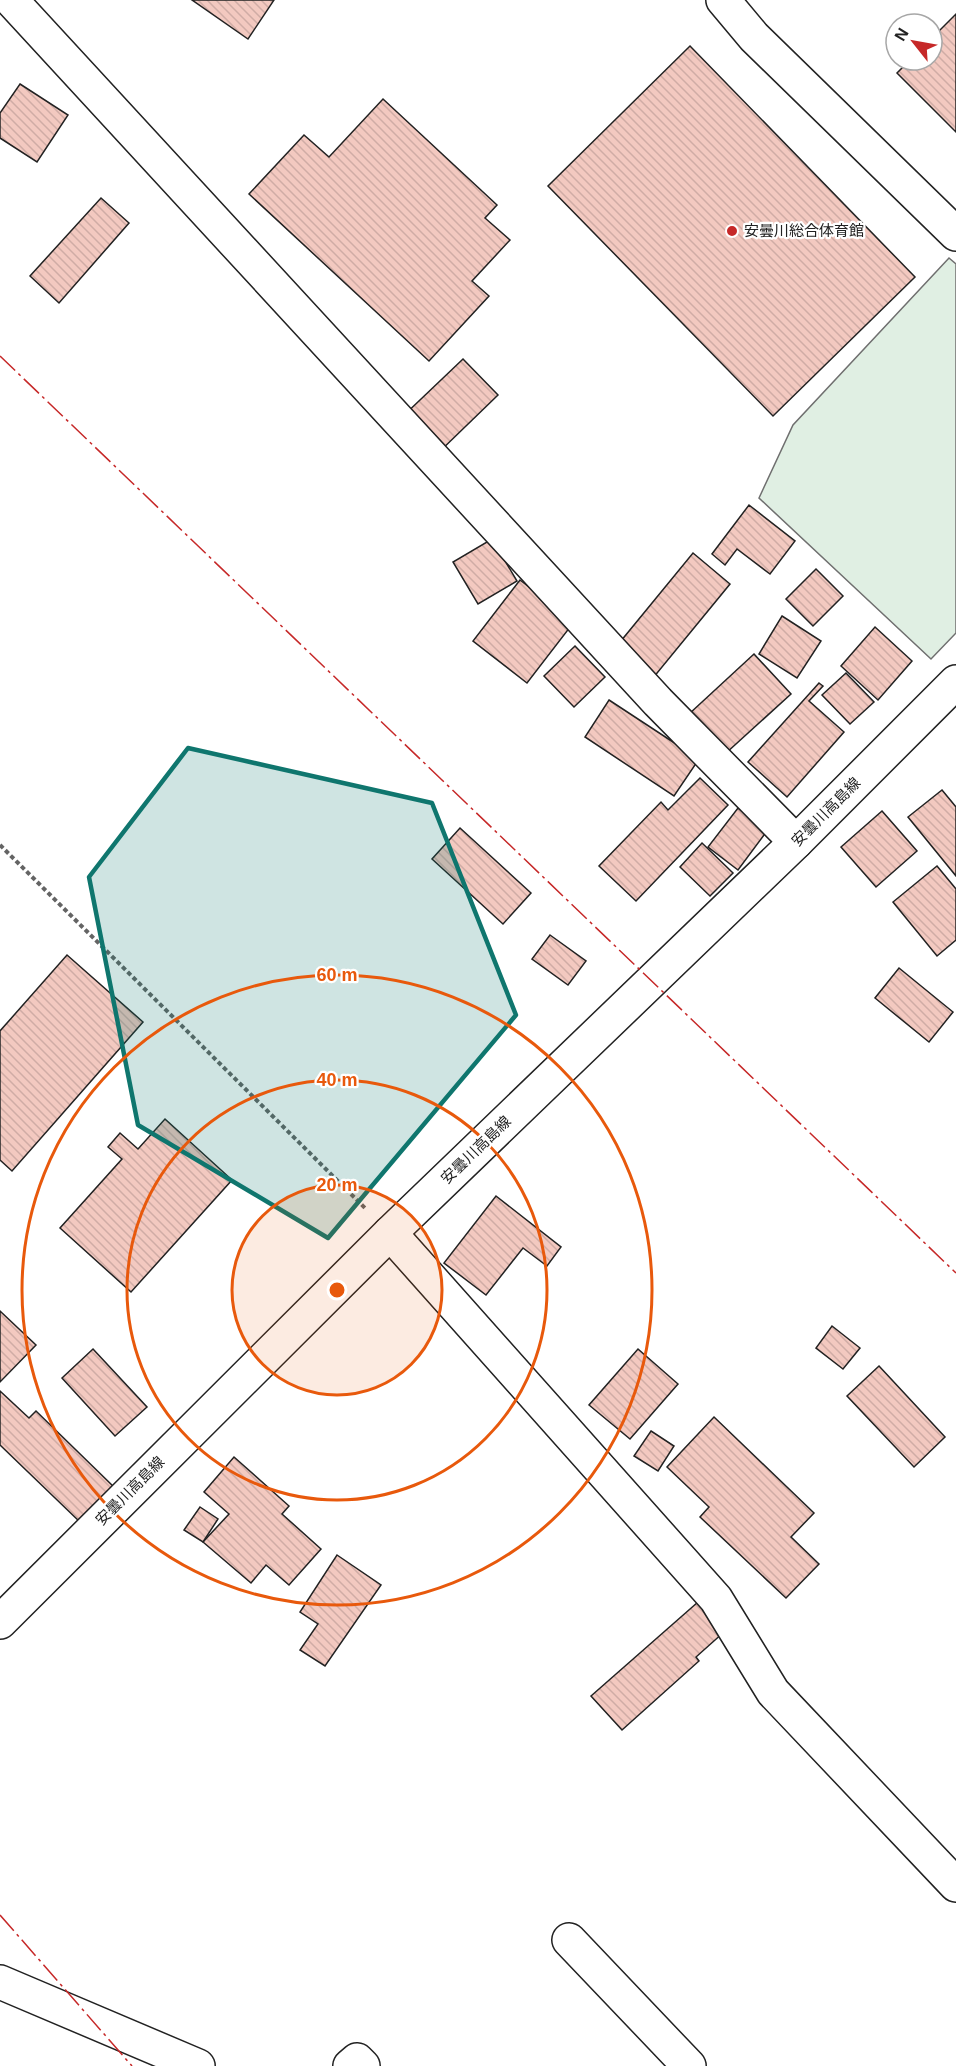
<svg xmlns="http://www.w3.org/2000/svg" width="956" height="2066" viewBox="0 0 956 2066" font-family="Arial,'Noto Sans JP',sans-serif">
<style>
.pitch{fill:#e0efe3;stroke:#6f6f6f;stroke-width:1.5}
.building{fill:url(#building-back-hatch);stroke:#222;stroke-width:1.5}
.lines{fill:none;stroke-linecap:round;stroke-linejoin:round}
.minor-casing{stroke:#222;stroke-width:36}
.major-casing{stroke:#222;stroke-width:36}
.path{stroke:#646464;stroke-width:4;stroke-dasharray:4.5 3;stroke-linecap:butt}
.minor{stroke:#fff;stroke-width:33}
.major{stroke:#fff;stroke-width:33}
.power{stroke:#c62828;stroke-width:1.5;stroke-dasharray:21 4.5 3 4.5;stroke-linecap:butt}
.marked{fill:#0f766e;fill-opacity:0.2;stroke:#0f766e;stroke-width:4.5;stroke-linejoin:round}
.ring{fill:none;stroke:#e8590c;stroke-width:3}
.poi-dot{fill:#c62828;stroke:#fff;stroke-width:2}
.labels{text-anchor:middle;stroke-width:4.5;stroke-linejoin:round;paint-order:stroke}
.poi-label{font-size:15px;fill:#222;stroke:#fff;text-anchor:start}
.street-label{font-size:15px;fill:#222;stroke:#fff}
.centre{fill:#e8590c;stroke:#fff;stroke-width:3}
.ring-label{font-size:18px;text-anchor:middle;font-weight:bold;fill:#e8590c;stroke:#fff;stroke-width:4.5;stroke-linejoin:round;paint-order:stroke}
</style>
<defs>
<pattern id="building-back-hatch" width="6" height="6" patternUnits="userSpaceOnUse" patternTransform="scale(1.5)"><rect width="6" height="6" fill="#f3c9c0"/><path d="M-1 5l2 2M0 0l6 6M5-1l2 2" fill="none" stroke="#d0aca5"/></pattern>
</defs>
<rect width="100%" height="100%" fill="#fff"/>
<!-- pitch -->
<polygon class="pitch" points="949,258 956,264 956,633 931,659 759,498 793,425"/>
<!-- building -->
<g class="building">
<polygon points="192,0 274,0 248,39"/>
<polygon points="956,14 956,132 897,73 910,60 932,60 932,38"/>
<polygon points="690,46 915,277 773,416 548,186"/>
<polygon points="20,84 68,115 37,162 0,138 0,113"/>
<polygon points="383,99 497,205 485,218 510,240 472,281 489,296 429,361 249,194 304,135 329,157"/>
<polygon points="101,198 129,223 59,303 30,276"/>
<polygon points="463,359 498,395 434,457 399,420"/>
<polygon points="749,505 795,541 770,574 737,549 725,565 712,554"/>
<polygon points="492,539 517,581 478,604 453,562"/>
<polygon points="693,553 730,584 653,678 616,647"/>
<polygon points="816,569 843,596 813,626 786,599"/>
<polygon points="520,580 574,622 527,683 473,641"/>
<polygon points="782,616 821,641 797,678 759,654"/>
<polygon points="875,627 912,661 878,700 841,666"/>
<polygon points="575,646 605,677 574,707 544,676"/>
<polygon points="754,654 791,694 725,754 689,714"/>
<polygon points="846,673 874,702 850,724 822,695"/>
<polygon points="819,683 823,686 809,701 844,732 787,797 748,762"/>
<polygon points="609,700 699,759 674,796 585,737"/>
<polygon points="700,778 728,805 636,901 599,866 661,802 668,810"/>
<polygon points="942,790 956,807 956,876 908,817"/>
<polygon points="738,808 767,831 738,870 708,847"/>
<polygon points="882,811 917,851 876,887 841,847"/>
<polygon points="460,828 531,893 503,924 432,859"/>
<polygon points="702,843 733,873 710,896 680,867"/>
<polygon points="937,866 956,889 956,940 937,956 893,902"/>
<polygon points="550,935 586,961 568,985 532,959"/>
<polygon points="67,955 143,1022 12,1171 0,1160 0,1031"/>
<polygon points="899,968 953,1012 929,1042 875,998"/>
<polygon points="165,1119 232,1180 131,1292 60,1228 122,1159 108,1147 120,1133 138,1149"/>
<polygon points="496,1196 561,1247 547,1266 523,1248 486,1295 444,1263"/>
<polygon points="0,1311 36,1345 0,1382"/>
<polygon points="832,1326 860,1348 843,1369 816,1348"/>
<polygon points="93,1349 147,1407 115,1436 62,1378"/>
<polygon points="638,1349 678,1384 630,1439 589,1405"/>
<polygon points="879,1366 945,1437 914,1467 847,1396"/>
<polygon points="0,1391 29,1418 36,1411 116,1489 82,1524 0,1445"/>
<polygon points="714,1417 814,1513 791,1537 819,1564 786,1598 700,1517 709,1507 667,1467"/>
<polygon points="651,1431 674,1446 658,1471 634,1456"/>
<polygon points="234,1457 289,1506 282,1514 321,1549 289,1585 266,1565 251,1583 203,1542 229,1514 204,1492"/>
<polygon points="200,1507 218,1519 203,1542 184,1530"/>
<polygon points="337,1555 381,1585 325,1666 300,1650 318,1624 300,1612"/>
<polygon points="698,1602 724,1632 696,1657 699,1661 622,1730 591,1696"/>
</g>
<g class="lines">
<defs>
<g id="minor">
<polyline points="723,0 754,37 956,234"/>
<polyline points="12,1 658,702 796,842"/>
<polyline points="390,1233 716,1599 773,1692 956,1885"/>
<polyline points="569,1940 689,2066"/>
<polyline points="0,1982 198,2066"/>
<polyline points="350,2066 357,2060 363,2066"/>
</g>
<polyline id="major" points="0,1622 390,1233 796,842 956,682"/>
</defs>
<!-- minor casing -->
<use href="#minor" class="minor-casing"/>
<!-- major casing -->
<use href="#major" class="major-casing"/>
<!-- path -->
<polyline class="path" points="0,845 365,1208"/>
<!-- minor -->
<use href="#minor" class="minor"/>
<!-- major -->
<use href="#major" class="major"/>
<!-- power -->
<g class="power">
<polyline points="0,356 956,1273"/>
<polyline points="0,1915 132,2066"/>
</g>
</g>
<!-- marked area -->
<path class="marked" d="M188,748L432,803L516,1015L328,1238L138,1125L89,877Z"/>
<!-- distance rings -->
<circle cx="337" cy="1290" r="105" fill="#e8590c" fill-opacity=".12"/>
<g class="ring">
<circle cx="337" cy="1290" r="105"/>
<circle cx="337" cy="1290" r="210"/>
<circle cx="337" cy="1290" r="315"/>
</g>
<!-- markers -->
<circle class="poi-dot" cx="732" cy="231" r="6"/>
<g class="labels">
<!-- poi labels -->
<g class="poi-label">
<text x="744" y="236">安曇川総合体育館</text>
</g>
<!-- street labels -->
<g class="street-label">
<text transform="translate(826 812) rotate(-45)" y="5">安曇川高島線</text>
<text transform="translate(476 1150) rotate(-44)" y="5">安曇川高島線</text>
<text transform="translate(130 1491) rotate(-45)" y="5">安曇川高島線</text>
</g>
</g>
<circle cx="337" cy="1290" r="9" class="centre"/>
<g class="ring-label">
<text x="337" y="981">60 m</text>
<text x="337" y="1086">40 m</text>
<text x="337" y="1191">20 m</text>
</g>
<!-- north arrow -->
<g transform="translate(914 42) rotate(301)"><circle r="28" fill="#ffffff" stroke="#a7a7a7" stroke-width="1.5"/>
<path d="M0-4.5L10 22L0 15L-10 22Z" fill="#c62828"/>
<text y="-9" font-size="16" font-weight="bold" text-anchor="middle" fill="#222222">N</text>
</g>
</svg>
